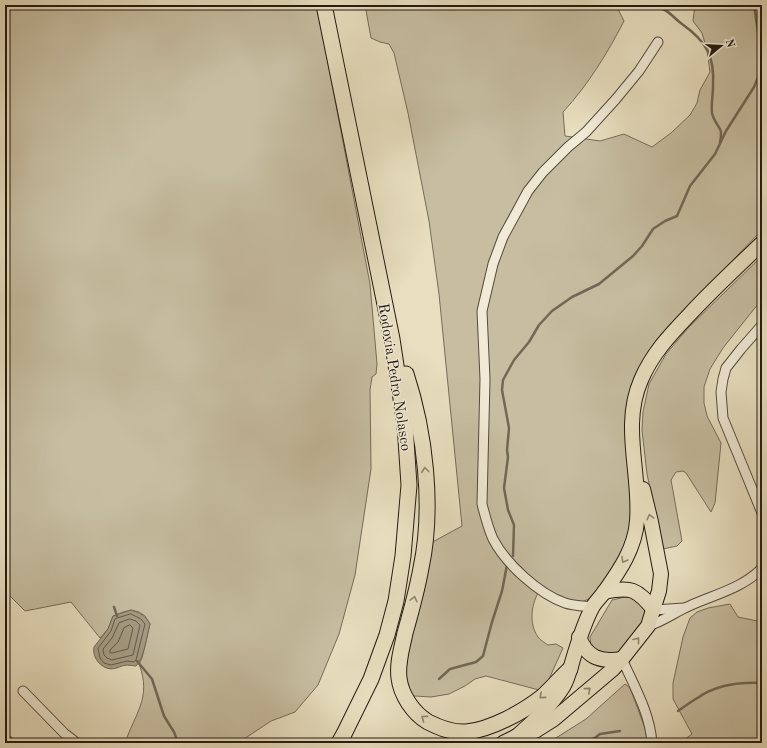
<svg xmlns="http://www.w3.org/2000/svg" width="767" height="748" viewBox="0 0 767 748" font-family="'Old Standard TT',serif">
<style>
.green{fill:#c7bea2;stroke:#756c5a}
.water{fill:#a59c84;stroke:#716856}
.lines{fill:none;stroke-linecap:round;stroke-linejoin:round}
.shore{stroke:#645b4a;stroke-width:1}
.stream{stroke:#716856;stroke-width:2.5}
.minor-casing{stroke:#544b3d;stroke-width:11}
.primary-casing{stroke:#231a11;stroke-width:16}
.trunk-casing{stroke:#231a11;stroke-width:17}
.minor{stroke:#f0ead6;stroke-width:9}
.primary{stroke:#e8dfc0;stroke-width:14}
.trunk{stroke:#e8dfc0;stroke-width:15}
.oneway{stroke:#8f8671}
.labels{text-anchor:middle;stroke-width:3;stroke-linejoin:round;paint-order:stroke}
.street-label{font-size:15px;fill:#231a11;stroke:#f0ead6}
</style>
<rect width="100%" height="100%" fill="#e8dfc0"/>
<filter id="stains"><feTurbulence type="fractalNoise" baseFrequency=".005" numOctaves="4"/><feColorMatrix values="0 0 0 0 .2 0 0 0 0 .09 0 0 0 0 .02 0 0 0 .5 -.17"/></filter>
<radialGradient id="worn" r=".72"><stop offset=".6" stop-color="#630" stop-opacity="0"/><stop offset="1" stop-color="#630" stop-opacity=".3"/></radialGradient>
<!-- green -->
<g class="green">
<path d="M5,5H317L370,284L377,364L376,374L372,377L370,390L371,469L355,575L339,634L318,685L295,712L271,721L238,743H125C135,713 152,698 139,664L142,658L150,624L145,616L139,612L131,610L123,612L113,616L108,629L100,638L71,602L25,611L5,591Z"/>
<path d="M365,5H616L624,21C607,54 588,85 563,112L565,136L600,141L624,134L652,147L671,133L690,115L697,103L700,90L710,72L707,50L702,33L693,21L695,5H762V230L657,339L643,361L631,387L627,420L638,522L603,592L582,602L575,603L538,593C531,606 529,624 538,637C540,640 545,643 548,645L556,644L563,648L549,679L539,690L486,676L475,679L465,686L449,694L431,697L415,696L405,699L400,660L427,545L462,526L439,294L429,221L408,113L394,53L389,44L380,42L371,38Z"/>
<polygon points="762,256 762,299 723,348 710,369 704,387 704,403 707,416 721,443 715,503 711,512 686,473 683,471 676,472 671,480 682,541 677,546 663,549 647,474 642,430 643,412 649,384 666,354 689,327"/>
<polygon points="625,597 636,598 646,607 648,622 616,661 591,651 590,637 612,600"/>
<polygon points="730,604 738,617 762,622 762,743 680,743 692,734 673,699 673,683 683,637 690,618 697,612 708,608"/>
<polygon points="625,684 630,688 645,728 647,739 643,743 548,743 586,719"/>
</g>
<!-- water -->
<path class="water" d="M131,610C140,613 145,615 150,624C147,635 144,659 136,666C133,666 130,665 127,665C122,665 117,669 111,669C100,668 92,657 94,647L108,629L113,616Z"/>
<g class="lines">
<!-- shore -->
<g class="shore">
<polygon points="131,614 141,619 145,624 136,660 134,662 127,661 111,665 104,663 100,658 98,648 111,631 115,619"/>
<polygon points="130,619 136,621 140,625 133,655 112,660 107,658 104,655 103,649 112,638 119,623"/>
<polygon points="130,625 133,628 128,649 112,653 110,653 110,650 118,642 124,628"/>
</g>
<!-- stream -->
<g class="stream">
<path d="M605,5L608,6L620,5L663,9C670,12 675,19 682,24C706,41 715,56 713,86C713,95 711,104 712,113C714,122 720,127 721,132C721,135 721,139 720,142"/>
<polyline points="754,5 762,60"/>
<polyline points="513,556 514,525 508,510 504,488 508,457 507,450 509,428 502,390 503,380 514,360 529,342 539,325 552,311 572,297 599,284 633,256 642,246 653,229 665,221 677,216 690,186 715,154 726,131 754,87 761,70 762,63"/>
<polyline points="114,607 117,616"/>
<polyline points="137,661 152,679 164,716 174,732 178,743"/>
<polyline points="439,679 450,669 476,662 483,656 492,622 502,591 507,565"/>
<path d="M678,711C685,706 692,701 699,697C718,684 740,682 762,683"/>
<polyline points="5,733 11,738 14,743"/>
<polyline points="588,743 600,734 620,731"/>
</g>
<defs>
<g id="minor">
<polyline points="762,325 741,349 726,368 723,379 721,392 723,418 762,513"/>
<path d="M593,607C584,606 574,606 565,603C539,594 506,564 493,539C488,528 485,516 482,504L485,379L482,311L493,264L503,237L528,191L543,172L568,147L586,132L616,99L639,71L658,42"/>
<polyline points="654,610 684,608"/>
<path d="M648,626C662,622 674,613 687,607C712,595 742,589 762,568"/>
<path d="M622,659C634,686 650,713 652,743"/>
<polyline points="23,691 64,733 77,743"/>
</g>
<g id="primary">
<path d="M604,592C631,586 637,589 654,610"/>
<path d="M579,637C587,659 602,662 622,659"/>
<path d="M517,736C534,721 551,706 563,687C568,679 571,666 574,656C579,640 584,623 592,608C595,602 601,597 605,591C620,570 635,548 637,521C641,474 621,426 641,380C652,354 669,336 689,315C712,290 737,267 762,243"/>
<polyline points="503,743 517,736 535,731 554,719 612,670 622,659 648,626 659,591 661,574 651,522 643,489"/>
</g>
<g id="trunk">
<polyline points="324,5 392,339 405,425 409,485 403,556 396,601 387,635 371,679 344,734 339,743"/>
<path d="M406,374C425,432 434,507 421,568C417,590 411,612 405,633C402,648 397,663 399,678C401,695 413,713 428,722C440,728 452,733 466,732C490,730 523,712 542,697C552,688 560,678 570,669"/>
</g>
</defs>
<!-- minor casing -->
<use href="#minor" class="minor-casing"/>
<!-- primary casing -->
<use href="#primary" class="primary-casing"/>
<!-- trunk casing -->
<use href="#trunk" class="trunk-casing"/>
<!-- minor -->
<use href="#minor" class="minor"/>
<!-- primary -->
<use href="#primary" class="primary"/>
<!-- trunk -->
<use href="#trunk" class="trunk"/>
</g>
<!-- one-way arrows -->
<defs><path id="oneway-chevron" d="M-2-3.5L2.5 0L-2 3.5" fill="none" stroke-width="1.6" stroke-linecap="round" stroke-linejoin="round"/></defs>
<g class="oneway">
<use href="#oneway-chevron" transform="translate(425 470) rotate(-97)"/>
<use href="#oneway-chevron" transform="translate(650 517) rotate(-104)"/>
<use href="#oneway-chevron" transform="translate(624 560) rotate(120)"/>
<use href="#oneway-chevron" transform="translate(414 599) rotate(-76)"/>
<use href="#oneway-chevron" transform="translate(637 640) rotate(-52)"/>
<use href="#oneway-chevron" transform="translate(588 690) rotate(-40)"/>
<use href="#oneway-chevron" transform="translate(542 696) rotate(139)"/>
<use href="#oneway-chevron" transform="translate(424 718) rotate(-144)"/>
</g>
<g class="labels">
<!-- street labels -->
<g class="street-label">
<text transform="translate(395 377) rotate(81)" y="5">Rodovia Pedro Nolasco</text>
</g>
</g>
<!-- margin -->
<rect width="767" height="748" fill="none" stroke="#e8dfc0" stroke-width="20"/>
<rect x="6" y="6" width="755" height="736" fill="none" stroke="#231a11" stroke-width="2"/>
<rect x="10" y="10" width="747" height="728" fill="none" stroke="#231a11"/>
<!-- north arrow -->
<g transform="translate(721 46) rotate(72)" stroke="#f0ead6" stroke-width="3" paint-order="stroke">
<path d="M0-3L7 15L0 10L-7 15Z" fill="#231a11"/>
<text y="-6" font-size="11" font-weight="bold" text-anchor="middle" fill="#231a11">N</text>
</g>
<rect width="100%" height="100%" filter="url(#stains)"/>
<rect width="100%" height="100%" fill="url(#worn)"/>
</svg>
